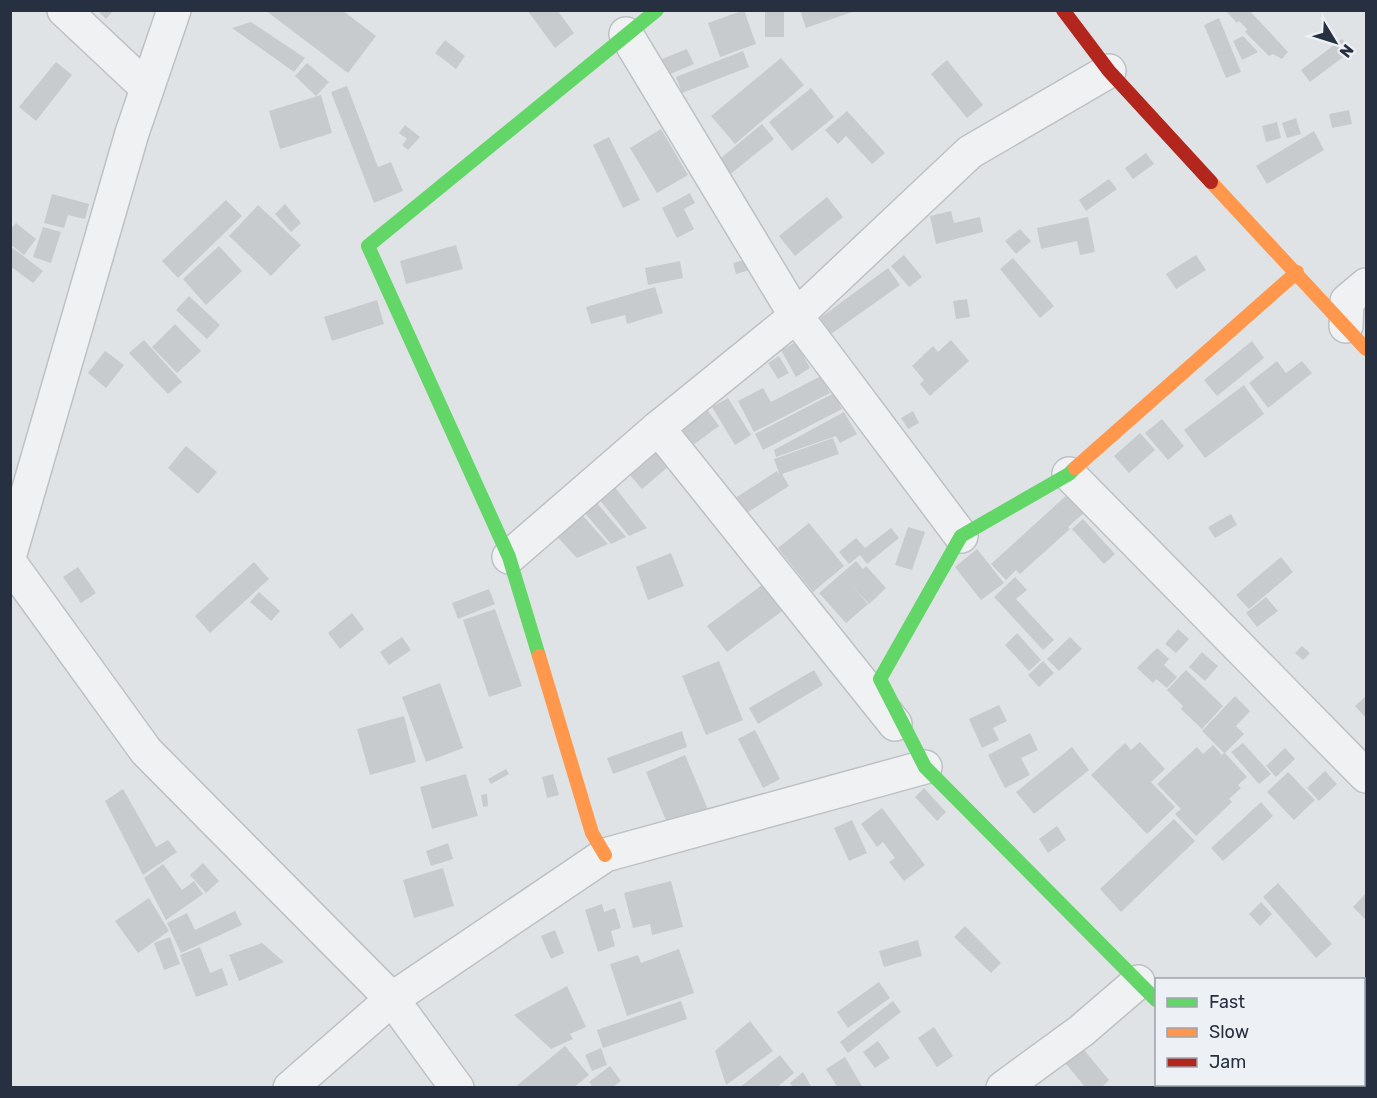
<svg xmlns="http://www.w3.org/2000/svg" width="1377" height="1098" viewBox="0 0 1377 1098" font-family="Rubik,sans-serif">
<style>
.building{fill:#c8cbce}
.lines{fill:none;stroke-linecap:round;stroke-linejoin:round}
.street-casing{stroke:#bec1c4;stroke-width:36}
.street{stroke:#f0f1f2;stroke-width:33}
.fast{stroke:#63d668;stroke-width:14}
.slow{stroke:#ff974d;stroke-width:14}
.jam{stroke:#b3261e;stroke-width:14}
</style>
<rect width="100%" height="100%" fill="#e0e3e6"/>
<!-- building -->
<g class="building">
<polygon points="97,10 114,10 106,19"/>
<polygon points="265,10 342,10 376,36 348,73"/>
<polygon points="527,10 557,10 574,33 555,48"/>
<polygon points="744,10 756,44 720,57 708,23"/>
<rect x="765" y="10" width="19" height="27"/>
<polygon points="800,10 855,10 855,11 806,28"/>
<polygon points="1225,10 1249,10 1288,52 1282,59 1273,54 1269,56 1245,32 1247,29 1239,21 1237,23"/>
<polygon points="1219,18 1241,72 1226,78 1204,25"/>
<polygon points="251,22 305,58 294,72 232,28"/>
<polygon points="1243,36 1258,52 1242,60 1233,41"/>
<polygon points="1342,39 1351,51 1310,82 1301,70"/>
<polygon points="445,40 465,56 456,69 435,53"/>
<polygon points="687,49 694,64 663,77 657,61"/>
<polygon points="743,51 749,67 682,93 676,77"/>
<polygon points="781,58 804,85 735,144 711,116"/>
<polygon points="947,60 983,105 967,118 931,74"/>
<polygon points="56,62 72,75 36,121 19,107"/>
<polygon points="307,63 329,82 316,96 295,76"/>
<polygon points="347,86 378,167 391,162 403,191 374,203 331,92"/>
<polygon points="811,88 834,117 792,151 769,122"/>
<polygon points="321,95 332,133 280,149 269,111"/>
<polygon points="1349,110 1352,124 1332,128 1329,114"/>
<polygon points="847,111 885,153 872,164 846,136 838,144 825,130"/>
<polygon points="1296,118 1301,134 1287,138 1282,123"/>
<polygon points="1277,122 1281,138 1266,142 1262,126"/>
<polygon points="762,124 774,139 722,181 710,167"/>
<polygon points="405,125 420,137 408,150 402,145 407,139 399,133"/>
<polygon points="661,129 688,175 657,193 630,148"/>
<polygon points="1314,131 1324,150 1267,184 1256,166"/>
<polygon points="609,137 640,200 623,208 593,145"/>
<polygon points="1146,153 1154,164 1133,179 1125,168"/>
<polygon points="1109,179 1117,189 1086,211 1079,200"/>
<polygon points="690,193 695,203 684,209 694,229 677,238 662,208"/>
<polygon points="52,194 89,204 85,219 68,215 64,228 44,223"/>
<polygon points="827,197 843,217 795,256 779,236"/>
<polygon points="226,200 242,216 178,278 162,261"/>
<polygon points="285,204 301,223 291,232 275,214"/>
<polygon points="258,205 301,245 271,276 229,236"/>
<polygon points="951,211 954,223 980,217 983,232 936,244 930,216"/>
<polygon points="1088,217 1095,252 1080,255 1077,241 1041,249 1037,228"/>
<polygon points="16,223 36,239 24,255 10,244 10,230"/>
<polygon points="43,227 61,232 51,263 33,257"/>
<polygon points="1020,229 1031,241 1016,254 1005,241"/>
<polygon points="456,245 463,269 406,284 400,261"/>
<polygon points="10,246 43,271 33,283 10,266"/>
<polygon points="219,246 242,271 206,305 183,279"/>
<polygon points="904,255 922,277 909,287 891,266"/>
<polygon points="1196,255 1206,270 1176,289 1166,274"/>
<polygon points="1013,258 1054,306 1040,318 1000,269"/>
<polygon points="747,259 750,270 736,274 733,263"/>
<polygon points="680,261 683,278 648,285 645,268"/>
<polygon points="888,268 900,285 831,334 820,318"/>
<polygon points="655,287 663,313 627,324 625,315 591,324 586,307"/>
<polygon points="189,296 220,325 207,339 176,310"/>
<polygon points="967,299 970,317 956,319 953,301"/>
<polygon points="377,300 384,324 332,341 324,317"/>
<polygon points="175,324 201,351 177,373 152,347"/>
<polygon points="144,340 182,382 168,394 129,353"/>
<polygon points="951,340 969,361 930,396 920,384 924,380 912,366 933,346 938,352"/>
<polygon points="1252,341 1264,358 1217,396 1204,380"/>
<polygon points="796,342 810,368 796,377 781,350"/>
<polygon points="105,351 124,365 106,388 88,373"/>
<polygon points="779,356 789,373 778,379 768,363"/>
<polygon points="1277,361 1286,373 1302,361 1312,373 1268,408 1249,383"/>
<polygon points="821,376 830,393 754,432 738,401 763,388 771,402"/>
<polygon points="1244,385 1264,414 1205,458 1184,430"/>
<polygon points="834,393 842,409 763,450 755,434"/>
<polygon points="728,398 751,435 735,445 712,407"/>
<polygon points="708,411 719,426 682,453 671,438"/>
<polygon points="913,411 919,423 908,429 901,418"/>
<polygon points="844,412 857,434 840,443 836,436 776,457 774,450"/>
<polygon points="1162,419 1184,446 1168,460 1145,433"/>
<polygon points="1140,433 1155,450 1129,473 1114,456"/>
<polygon points="833,438 839,454 782,474 789,486 742,516 732,500 777,471 780,476 774,459"/>
<polygon points="186,446 217,472 198,494 168,468"/>
<polygon points="655,451 669,466 642,489 629,474"/>
<polygon points="610,481 647,528 629,536 594,493"/>
<polygon points="1068,494 1085,512 1068,527 1070,529 1020,574 1016,570 1006,580 991,564"/>
<polygon points="591,496 626,537 611,544 579,506"/>
<polygon points="576,508 608,544 577,558 551,530"/>
<polygon points="1231,514 1237,525 1215,538 1208,527"/>
<polygon points="1083,519 1115,554 1104,564 1072,529"/>
<polygon points="809,523 844,566 813,592 778,548"/>
<polygon points="908,527 925,532 912,570 895,565"/>
<polygon points="891,528 899,538 867,564 860,555 849,564 839,552 856,538 865,548"/>
<polygon points="977,549 1004,583 981,600 955,567"/>
<polygon points="671,553 684,586 648,600 636,567"/>
<polygon points="1281,557 1293,572 1249,609 1236,595"/>
<polygon points="856,561 863,569 866,566 886,588 869,604 851,585 868,604 846,623 819,593"/>
<polygon points="254,562 269,579 210,633 195,616"/>
<polygon points="78,567 96,593 81,603 63,577"/>
<polygon points="1015,577 1027,590 1016,599 1054,640 1043,650 994,597"/>
<polygon points="766,582 785,609 727,652 707,626"/>
<polygon points="489,589 495,604 458,619 452,603"/>
<polygon points="259,592 280,611 271,621 250,602"/>
<polygon points="1266,597 1278,611 1257,627 1246,613"/>
<polygon points="495,609 522,686 489,697 463,620"/>
<polygon points="352,613 364,629 340,649 328,633"/>
<polygon points="1178,629 1189,639 1176,653 1165,644"/>
<polygon points="1017,633 1041,660 1029,671 1005,645"/>
<polygon points="402,637 411,650 389,665 380,652"/>
<polygon points="1070,637 1082,649 1059,671 1047,659"/>
<polygon points="1302,646 1310,653 1303,660 1295,653"/>
<polygon points="1157,648 1169,659 1164,665 1177,677 1167,688 1156,679 1153,683 1137,668"/>
<polygon points="1202,652 1218,666 1205,681 1189,667"/>
<polygon points="719,661 743,720 706,735 682,676"/>
<polygon points="1043,661 1054,673 1039,687 1028,675"/>
<polygon points="814,670 823,685 758,724 749,708"/>
<polygon points="1186,670 1223,706 1202,729 1181,709 1183,706 1167,690"/>
<polygon points="440,683 463,748 426,762 402,697"/>
<polygon points="1235,696 1250,711 1236,726 1244,734 1225,753 1247,777 1238,785 1241,788 1229,799 1232,802 1196,836 1175,814 1181,809 1157,784 1197,747 1203,754 1213,745 1222,755 1224,753 1202,731"/>
<polygon points="1366,696 1366,718 1355,706"/>
<polygon points="999,705 1007,721 993,728 999,740 982,748 969,719"/>
<polygon points="404,716 416,762 370,775 357,729"/>
<polygon points="755,730 780,779 763,788 738,739"/>
<polygon points="682,731 687,747 613,774 607,758"/>
<polygon points="1030,733 1038,750 1021,758 1030,775 1005,788 988,755"/>
<polygon points="1140,742 1165,769 1151,782 1175,807 1147,834 1091,775 1125,743 1131,750"/>
<polygon points="1243,743 1271,774 1259,784 1231,752"/>
<polygon points="1072,747 1089,770 1034,814 1016,792"/>
<polygon points="1285,748 1295,759 1276,777 1266,766"/>
<polygon points="685,755 709,812 669,828 646,772"/>
<polygon points="506,769 509,774 491,784 488,779"/>
<polygon points="1325,771 1337,784 1319,801 1307,788"/>
<polygon points="1288,772 1315,800 1294,820 1267,792"/>
<polygon points="466,774 478,816 432,829 420,787"/>
<polygon points="553,774 559,795 547,798 542,777"/>
<polygon points="924,788 946,812 937,821 915,797"/>
<polygon points="123,789 156,847 168,840 177,852 143,875 105,801"/>
<polygon points="487,794 488,806 483,807 481,795"/>
<polygon points="1261,802 1273,816 1223,861 1211,848"/>
<polygon points="882,808 925,865 904,881 889,862 895,858 883,842 877,847 861,824"/>
<polygon points="1174,819 1195,841 1121,912 1100,889"/>
<polygon points="852,820 867,853 849,861 834,828"/>
<polygon points="1057,826 1066,840 1048,853 1039,839"/>
<polygon points="448,843 453,859 431,866 426,851"/>
<polygon points="203,863 219,881 206,893 190,875"/>
<polygon points="163,864 182,890 194,881 203,894 166,920 144,878"/>
<polygon points="443,868 454,906 414,918 403,880"/>
<polygon points="671,881 683,927 652,935 650,924 633,928 624,893"/>
<polygon points="1278,883 1332,944 1316,958 1263,897"/>
<polygon points="1366,893 1366,917 1365,919 1353,907"/>
<polygon points="149,898 169,931 138,953 115,921"/>
<polygon points="1261,902 1272,914 1260,926 1249,914"/>
<polygon points="602,904 604,912 615,908 621,928 611,931 615,946 598,952 585,910"/>
<polygon points="235,911 242,925 181,953 167,923 187,913 195,930"/>
<polygon points="965,926 1001,963 991,973 954,937"/>
<polygon points="555,930 564,953 551,959 541,936"/>
<polygon points="170,937 180,964 164,970 154,943"/>
<polygon points="918,940 922,956 884,967 879,951"/>
<polygon points="262,943 284,962 239,981 229,955"/>
<polygon points="200,947 210,973 222,968 228,985 196,997 180,955"/>
<polygon points="679,949 694,993 627,1016 610,964 638,955 641,963"/>
<polygon points="879,982 890,998 848,1028 837,1012"/>
<polygon points="567,986 586,1027 570,1034 573,1039 551,1049 514,1015"/>
<polygon points="681,1001 687,1019 603,1048 597,1030"/>
<polygon points="893,1001 901,1012 848,1053 840,1042"/>
<polygon points="750,1021 773,1051 726,1085 715,1051"/>
<polygon points="934,1027 953,1056 937,1067 918,1038"/>
<polygon points="1366,1033 1366,1076 1364,1073 1364,1035"/>
<polygon points="878,1041 890,1058 875,1068 863,1052"/>
<polygon points="1079,1044 1109,1080 1101,1088 1086,1088 1062,1059"/>
<polygon points="565,1046 589,1075 573,1088 514,1088"/>
<polygon points="601,1048 607,1065 592,1071 585,1055"/>
<polygon points="780,1055 794,1073 776,1088 739,1088"/>
<polygon points="845,1057 863,1088 838,1088 826,1069"/>
<polygon points="610,1066 621,1081 612,1088 593,1088 589,1082"/>
<polygon points="803,1072 812,1088 793,1088 790,1083"/>
<polygon points="1364,1081 1366,1088 1319,1088 1322,1084 1364,1084"/>
</g>
<g class="lines">
<defs>
<g id="street">
<polyline points="64,10 147,88"/>
<polyline points="626,34 796,316 961,536"/>
<polyline points="1346,326 1347,301 1366,285"/>
<polyline points="658,428 895,724"/>
<polyline points="1069,474 1366,776"/>
<polyline points="10,554 132,133 174,10"/>
<polyline points="509,557 658,428 796,316 970,152 1109,71"/>
<polyline points="10,563 146,751 392,999 457,1088"/>
<polyline points="1244,1084 1247,1088"/>
<polyline points="290,1088 392,999 605,855 925,767"/>
<polyline points="1003,1088 1081,1031 1138,982"/>
</g>
</defs>
<!-- street casing -->
<use href="#street" class="street-casing"/>
<!-- street -->
<use href="#street" class="street"/>
<!-- fast -->
<g class="fast">
<polyline points="1075,468 1069,474 961,536 880,679 925,767 1156,1000"/>
<polyline points="539,656 509,557 368,246 657,10"/>
</g>
<!-- slow -->
<g class="slow">
<polyline points="1211,182 1366,349"/>
<polyline points="1075,468 1297,272"/>
<polyline points="539,656 592,833 605,855"/>
</g>
<!-- jam -->
<polyline class="jam" points="1063,10 1109,71 1211,182"/>
</g>
<!-- border -->
<rect width="1377" height="1098" fill="none" stroke="#263040" stroke-width="24"/>
<!-- legend -->
<rect x="1155" y="978" width="210" height="108" fill="#edf1f6" stroke="#9da4ad" stroke-width="1.5"/>
<rect x="1167" y="998" width="30" height="9" fill="#63d668" stroke="#9da4ad" stroke-width="1.5"/>
<text x="1209" y="1008" font-size="18" fill="#263040">Fast</text>
<rect x="1167" y="1028" width="30" height="9" fill="#ff974d" stroke="#9da4ad" stroke-width="1.5"/>
<text x="1209" y="1038" font-size="18" fill="#263040">Slow</text>
<rect x="1167" y="1058" width="30" height="9" fill="#b3261e" stroke="#9da4ad" stroke-width="1.5"/>
<text x="1209" y="1068" font-size="18" fill="#263040">Jam</text>
<!-- north arrow -->
<g transform="translate(1335 42) rotate(128)" stroke="#edf1f6" stroke-width="4.5" paint-order="stroke">
<path d="M0-4.5L10 22L0 15L-10 22Z" fill="#263040"/>
<text y="-9" font-size="16" font-weight="bold" text-anchor="middle" fill="#263040">N</text>
</g>
</svg>
